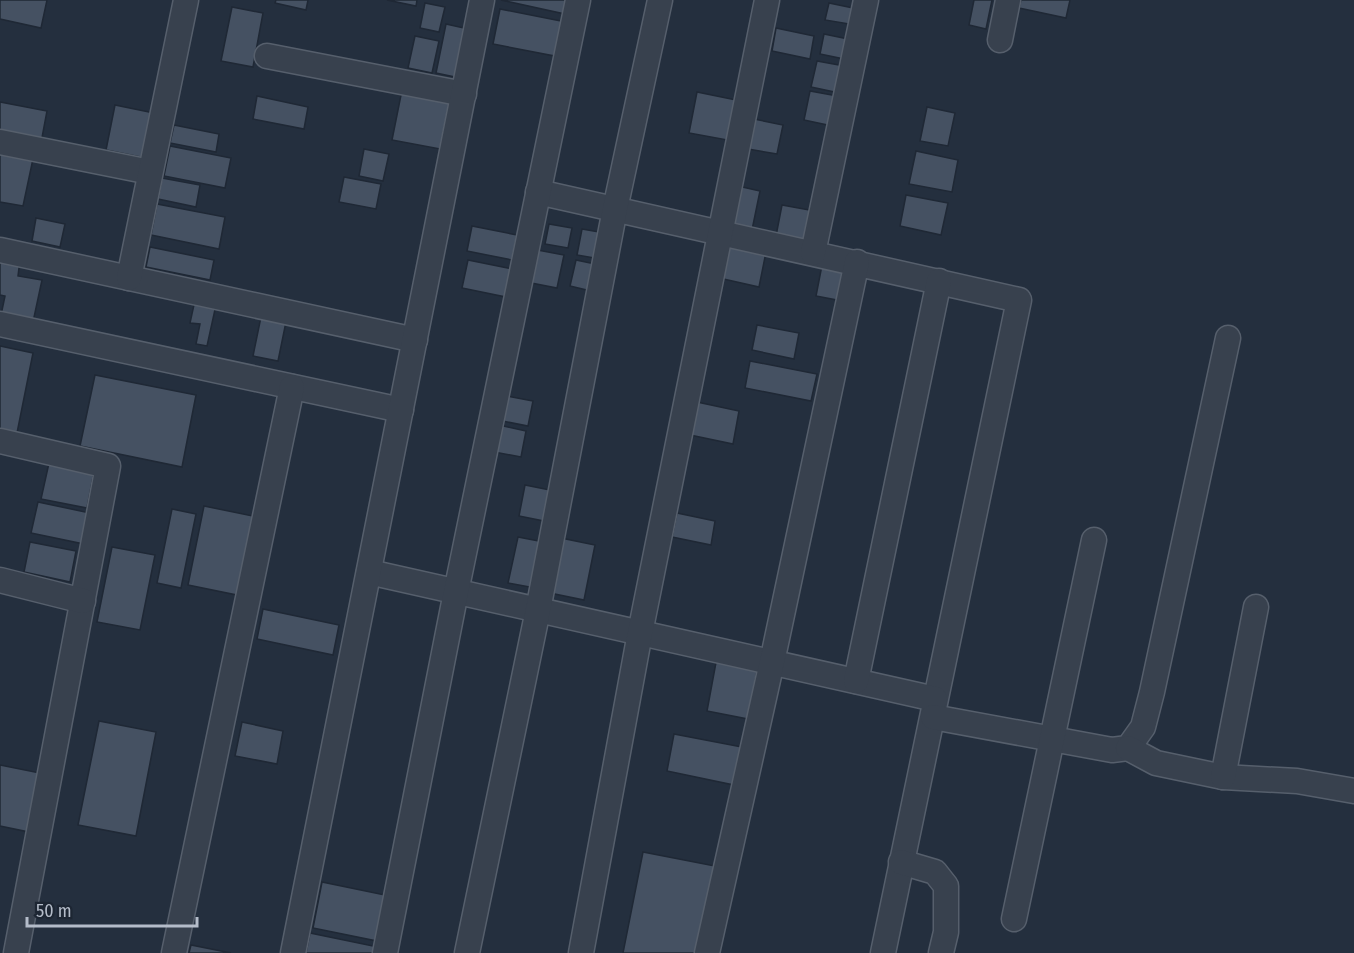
<svg xmlns="http://www.w3.org/2000/svg" width="1354" height="953" viewBox="0 0 1354 953" font-family="'Fira Sans Condensed',sans-serif">
<style>
.building{fill:#455162;stroke:#1f2835;stroke-width:1.5}
.lines{fill:none;stroke-linecap:round;stroke-linejoin:round}
.street-casing{stroke:#565f6c;stroke-width:27}
.street{stroke:#38414e;stroke-width:24}
</style>
<rect width="100%" height="100%" fill="#242f3e"/>
<!-- building -->
<g class="building">
<polygon points="0,0 47,0 41,28 0,19"/>
<polygon points="276,0 308,0 306,10 275,3"/>
<polygon points="387,0 417,0 416,6"/>
<polygon points="501,0 568,0 565,14"/>
<polygon points="974,0 992,0 986,29 969,25"/>
<polygon points="1021,0 1070,0 1066,18 1019,8"/>
<polygon points="425,3 445,7 439,32 420,28"/>
<polygon points="829,3 858,9 855,25 825,20"/>
<polygon points="232,7 263,13 253,67 221,61"/>
<polygon points="500,9 566,22 560,57 493,44"/>
<polygon points="446,24 464,28 455,77 436,73"/>
<polygon points="776,28 814,36 810,59 772,51"/>
<polygon points="824,34 853,40 849,60 820,54"/>
<polygon points="415,36 439,41 432,73 408,68"/>
<polygon points="817,61 850,67 844,94 811,87"/>
<polygon points="402,90 450,99 440,149 392,140"/>
<polygon points="810,91 843,97 837,127 804,120"/>
<polygon points="697,92 746,102 738,142 689,133"/>
<polygon points="257,96 308,107 304,129 253,119"/>
<polygon points="0,102 47,111 41,143 0,135"/>
<polygon points="115,105 154,113 145,158 106,150"/>
<polygon points="927,107 955,113 948,146 920,141"/>
<polygon points="754,119 783,125 777,154 748,149"/>
<polygon points="174,125 219,134 216,152 170,143"/>
<polygon points="170,146 231,158 225,188 164,176"/>
<polygon points="364,149 389,154 383,181 359,176"/>
<polygon points="916,151 958,160 952,192 909,184"/>
<polygon points="0,153 33,159 23,206 0,202"/>
<polygon points="344,177 381,184 376,209 339,202"/>
<polygon points="162,178 200,185 196,207 158,199"/>
<polygon points="738,186 760,191 752,230 730,225"/>
<polygon points="906,195 948,203 941,235 900,226"/>
<polygon points="157,204 225,217 219,249 151,235"/>
<polygon points="782,205 815,211 808,247 775,241"/>
<polygon points="36,218 65,224 60,247 32,241"/>
<polygon points="549,224 572,228 568,248 545,244"/>
<polygon points="472,226 517,235 512,260 467,251"/>
<polygon points="582,229 605,233 600,259 577,255"/>
<polygon points="726,239 767,247 759,287 719,278"/>
<polygon points="150,247 214,260 210,280 146,267"/>
<polygon points="527,248 564,255 557,288 521,281"/>
<polygon points="0,258 20,260 18,276 42,280 33,322 1,315 5,296 0,295"/>
<polygon points="468,260 512,269 506,297 462,288"/>
<polygon points="576,260 600,265 595,292 570,286"/>
<polygon points="823,260 844,264 837,300 816,296"/>
<polygon points="195,300 216,305 207,346 196,344 200,324 190,323"/>
<polygon points="262,312 287,317 278,361 253,356"/>
<polygon points="757,325 799,333 794,359 752,350"/>
<polygon points="0,346 33,353 17,433 0,429"/>
<polygon points="750,361 817,374 811,401 745,388"/>
<polygon points="95,375 196,395 182,467 80,446"/>
<polygon points="502,395 533,401 528,426 497,420"/>
<polygon points="697,402 739,411 733,444 690,435"/>
<polygon points="499,425 526,431 521,457 494,452"/>
<polygon points="49,463 94,472 87,508 41,499"/>
<polygon points="525,485 555,491 549,522 519,516"/>
<polygon points="38,502 90,513 84,544 31,533"/>
<polygon points="204,506 253,516 237,595 188,585"/>
<polygon points="172,509 196,514 181,588 157,583"/>
<polygon points="677,513 715,521 711,545 672,537"/>
<polygon points="518,537 544,542 535,588 508,583"/>
<polygon points="556,537 595,545 584,600 545,592"/>
<polygon points="30,542 76,551 70,582 24,572"/>
<polygon points="112,547 155,555 140,630 97,622"/>
<polygon points="263,609 339,625 333,655 257,639"/>
<polygon points="717,657 758,666 748,719 707,711"/>
<polygon points="99,721 156,732 136,836 78,825"/>
<polygon points="242,722 283,731 277,764 235,756"/>
<polygon points="674,734 742,747 734,785 667,771"/>
<polygon points="0,765 40,773 29,832 0,826"/>
<polygon points="643,852 715,866 698,953 623,953"/>
<polygon points="322,882 385,895 377,941 313,928"/>
<polygon points="310,933 378,947 377,953 306,953"/>
<polygon points="191,945 231,953 189,953"/>
</g>
<g class="lines">
<defs>
<g id="street">
<polyline points="1000,40 1008,0"/>
<polyline points="267,56 464,94"/>
<polyline points="0,142 150,172"/>
<polyline points="538,192 1019,300 883,953"/>
<polyline points="0,250 415,340"/>
<polyline points="813,253 866,0"/>
<polyline points="129,278 186,0"/>
<polyline points="0,324 401,410"/>
<polyline points="0,441 108,466 16,953"/>
<polyline points="369,572 935,699"/>
<polyline points="0,580 83,601"/>
<polyline points="856,681 939,281"/>
<polyline points="933,717 1112,750 1128,748 1143,727 1152,692 1228,338"/>
<polyline points="1128,748 1156,763 1223,777 1297,781 1354,791"/>
<polyline points="1223,777 1256,607"/>
<polyline points="901,862 935,872 946,886 946,932 941,953"/>
<polyline points="1014,919 1094,540"/>
<polyline points="174,953 292,387"/>
<polyline points="293,953 482,0"/>
<polyline points="385,953 456,592 578,0"/>
<polyline points="467,953 538,610 615,209 660,0"/>
<polyline points="581,953 640,633 767,0"/>
<polyline points="707,953 772,662 857,262"/>
</g>
</defs>
<!-- street casing -->
<use href="#street" class="street-casing"/>
<!-- street -->
<use href="#street" class="street"/>
</g>
<!-- scale -->
<path d="M27 917v9h170v-9" fill="none" stroke="#b4bcc9" stroke-width="3"/>
<text x="36" y="917" font-size="18" fill="#b4bcc9" stroke="#1d2633" stroke-width="4.5" paint-order="stroke">50 m</text>
</svg>
